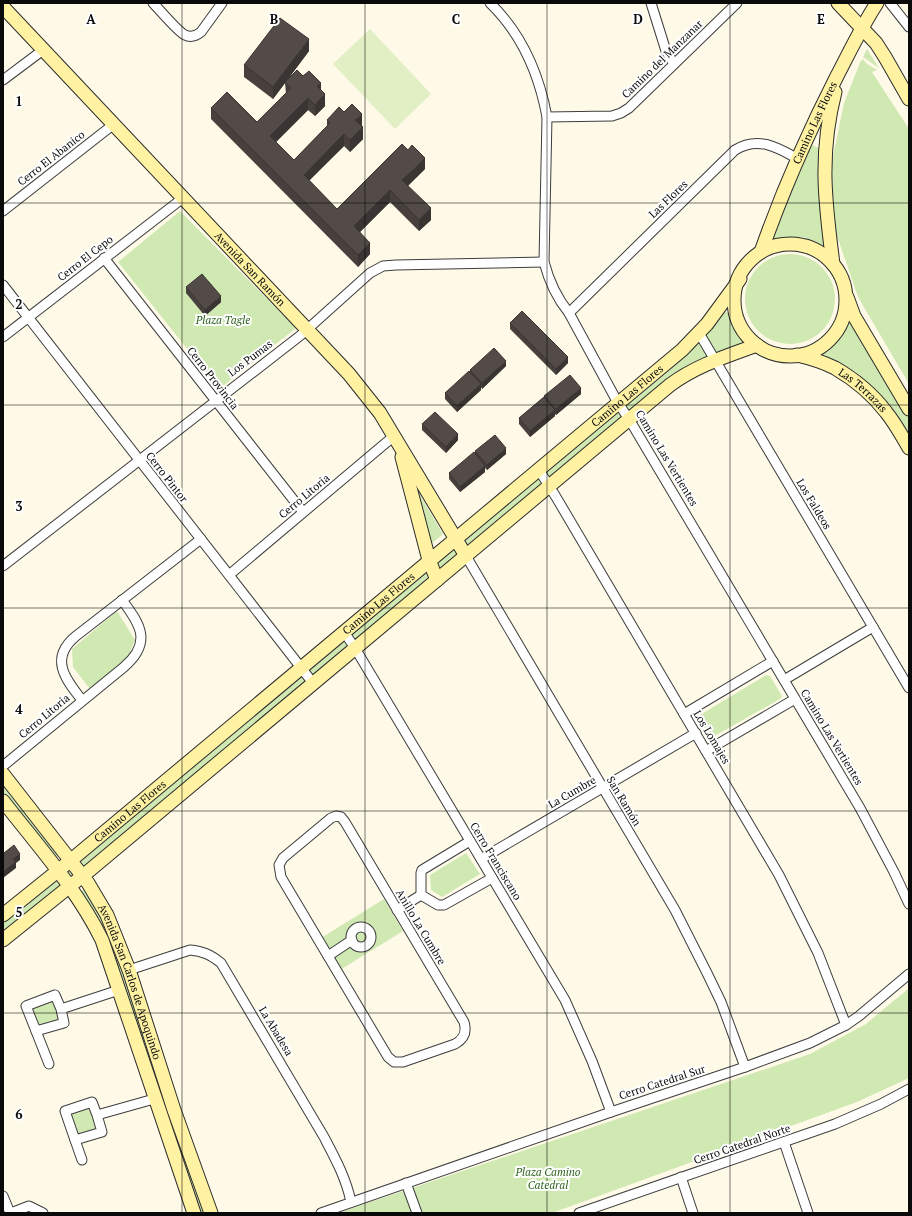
<svg xmlns="http://www.w3.org/2000/svg" width="912" height="1216" viewBox="0 0 912 1216" font-family="'PT Serif',serif">
<style>
.green{fill:#d0e8b2}
.pitch{fill:#e2efc4}
.lines{fill:none;stroke-linecap:round;stroke-linejoin:round}
.street-casing{stroke:#3d3d3d;stroke-width:11}
.secondary-casing{stroke:#2c2c2c;stroke-width:15}
.street{stroke:#fff;stroke-width:9}
.secondary{stroke:#fff2a3;stroke-width:13}
.wall{fill:#47403d}
.shaded-wall{fill:#3a3432}
.building{fill:#534b47;stroke:#3a3432}
.grid{fill:none;stroke:#0a0a0a;stroke-width:1;stroke-opacity:0.55}
.labels{text-anchor:middle;stroke-width:4;stroke-linejoin:round;paint-order:stroke}
.street-label{font-size:11px;fill:#0a0a0a;stroke:#fff}
.park-label{font-size:11px;font-style:italic;fill:#2c611c;stroke:#fff}
.grid-label{font-size:13px;text-anchor:middle;font-weight:bold;fill:#0a0a0a;stroke:#fff;stroke-width:4;stroke-linejoin:round;paint-order:stroke}
</style>
<rect width="100%" height="100%" fill="#fffae8"/>
<!-- green -->
<g class="green">
<polygon points="867,49 879,68 863,57"/>
<polygon points="863,59 867,64 877,70 872,72 909,129 909,384 858,297 836,233 831,166 844,103 861,60 862,61"/>
<polygon points="812,145 819,148 819,180 824,247 804,237 772,240 791,184"/>
<polygon points="180,211 296,328 219,389 118,262"/>
<circle cx="790" cy="299" r="45"/>
<polygon points="725,312 730,314 738,331 749,341 748,345 721,351 700,360 678,373 88,864 3,931 3,922 84,858 450,547 663,375 708,332"/>
<path d="M847,321H851L909,419V435L894,410L873,387L856,372L842,364L819,353C835,343 839,339 847,321Z"/>
<polygon points="417,490 443,534 431,544"/>
<polygon points="117,611 135,640 127,658 90,689 73,667 72,649"/>
<polygon points="766,675 770,676 782,696 780,699 711,738 709,738 697,719 700,715"/>
<polygon points="3,783 59,855 55,858 3,791"/>
<polygon points="466,853 480,874 442,897 431,890 430,875"/>
<polygon points="86,888 99,910 116,954 206,1213 201,1213 100,924 92,908 81,891"/>
<polygon points="384,899 403,931 340,970 321,938"/>
<polygon points="909,988 909,1078 857,1102 552,1213 338,1213 810,1054 866,1024"/>
<polygon points="53,999 60,1020 38,1028 31,1007"/>
<polygon points="92,1106 99,1127 77,1135 69,1114"/>
</g>
<!-- pitch -->
<polygon class="pitch" points="370,29 431,94 395,129 333,64"/>
<g class="lines">
<defs>
<g id="street">
<path d="M153,3C160,10 178,32 185,35C191,38 196,36 201,32L222,3"/>
<path d="M490,3C522,34 539,74 547,117L544,262C549,281 556,297 569,313L618,403L629,419L860,808L894,872L909,904"/>
<polyline points="651,3 666,51 674,64"/>
<polyline points="890,3 909,27"/>
<polyline points="3,80 43,50"/>
<polyline points="547,117 612,116 621,113 629,108 737,3"/>
<polyline points="3,211 114,124"/>
<polyline points="104,258 303,512"/>
<polyline points="3,285 313,683"/>
<path d="M569,313L735,150C758,136 777,147 798,159"/>
<polyline points="699,333 909,688"/>
<polyline points="3,337 183,198"/>
<polyline points="539,470 556,497 779,875 818,953 846,1025"/>
<polyline points="466,556 675,910 707,973 721,1002 745,1067"/>
<polyline points="3,566 301,335 370,273 383,266 396,265 544,262"/>
<polyline points="229,575 394,436"/>
<polyline points="344,632 355,648 565,1000 592,1061 611,1112"/>
<polyline points="784,680 873,627"/>
<path d="M82,700C65,679 49,658 76,636L201,539"/>
<polyline points="684,714 773,661"/>
<polyline points="706,751 795,699"/>
<path d="M3,766L124,667C152,643 141,625 122,600"/>
<path d="M336,816L341,817L345,822L464,1022C467,1032 464,1039 455,1044L403,1062H394L388,1057L281,877L279,865L283,858L331,818Z"/>
<polyline points="481,859 696,733"/>
<polyline points="421,895 421,873 422,870 470,841"/>
<polyline points="421,895 438,905 444,905 492,878"/>
<polyline points="397,910 421,895"/>
<circle cx="361" cy="937" r="10"/>
<polyline points="328,956 352,940"/>
<path d="M129,970L190,950C203,951 211,955 221,963L324,1137C335,1158 346,1178 351,1202"/>
<polyline points="61,1009 64,1023 36,1031 26,1006 55,995 61,1009 119,990"/>
<polyline points="36,1031 49,1064"/>
<polyline points="97,1115 102,1132 75,1140 65,1111 92,1102 97,1115 154,1099"/>
<polyline points="75,1140 82,1160"/>
<polyline points="784,1142 808,1213"/>
<polyline points="681,1177 693,1213"/>
<polyline points="406,1183 417,1213"/>
<polyline points="3,1196 10,1213"/>
<polyline points="11,1213 29,1206 43,1213"/>
<polyline points="321,1213 611,1112 745,1067 810,1043 846,1025 859,1016 909,974"/>
<polyline points="579,1213 835,1124 881,1104 909,1089"/>
</g>
<g id="secondary">
<polyline points="838,3 876,43 885,57 909,99"/>
<path id="s1" d="M3,7L349,374L380,413L466,556"/>
<circle cx="790" cy="300" r="56"/>
<path id="s2" d="M761,252C782,192 808,133 837,76C850,51 862,26 877,3"/>
<path d="M833,264C825,202 819,154 835,92"/>
<polyline points="847,297 854,316 909,409"/>
<path id="s3" d="M797,355C810,358 823,362 835,368C854,379 873,395 886,412C895,423 902,436 909,448"/>
<polyline points="402,457 429,560 437,580"/>
<path id="s4" d="M3,774L88,883L107,915L129,970L174,1110L211,1213"/>
<path d="M3,801C38,846 77,889 102,940L194,1213"/>
<path id="s5" d="M3,915L70,861L682,350L707,324L740,279"/>
<path d="M3,940L90,870L670,385C697,365 727,356 757,345"/>
</g>
</defs>
<!-- street casing -->
<use href="#street" class="street-casing"/>
<!-- secondary casing -->
<use href="#secondary" class="secondary-casing"/>
<!-- street -->
<use href="#street" class="street"/>
<!-- secondary -->
<use href="#secondary" class="secondary"/>
</g>
<!-- wall -->
<g class="wall">
<polygon points="309,51 288,79 303,76 321,89 325,106 315,116 308,110 276,142 294,160 327,126 327,120 344,112 362,126 361,126 363,139 350,152 344,146 309,180 337,209 425,169 408,186 431,220 419,231 390,202 360,232 370,254 358,267 211,119 211,108 257,122 286,94 285,83 273,99 244,77 244,65"/>
<polygon points="186,287 221,302 205,316 186,293"/>
<polygon points="510,323 568,363 556,375 510,329"/>
<polygon points="506,366 482,389 481,387 481,390 457,412 445,399 445,393 470,373 470,370"/>
<polygon points="581,394 556,415 555,414 555,416 530,437 519,424 519,418 544,397 544,396"/>
<polygon points="422,424 458,440 446,453 422,430"/>
<polygon points="475,451 506,454 487,470 485,468 485,472 460,492 449,479 449,473 475,454"/>
</g>
<!-- shaded-wall -->
<g class="shaded-wall">
<polygon points="309,39 309,51 273,99 273,87"/>
<polygon points="321,83 321,95 317,86"/>
<polygon points="325,94 325,106 315,116 315,105"/>
<polygon points="308,98 308,110 270,148 270,136"/>
<polygon points="362,114 362,126 355,132 355,120"/>
<polygon points="363,127 363,139 350,152 350,140"/>
<polygon points="344,134 344,146 304,186 304,175"/>
<polygon points="425,158 425,169 402,191 402,180"/>
<polygon points="390,190 390,202 354,238 354,226"/>
<polygon points="431,208 431,220 419,231 419,220"/>
<polygon points="370,243 370,254 358,267 358,255"/>
<polygon points="221,296 221,302 205,316 205,310"/>
<polygon points="568,357 568,363 556,375 556,369"/>
<polygon points="506,361 506,366 482,389 482,383"/>
<polygon points="481,384 481,390 457,412 457,406"/>
<polygon points="581,388 581,394 556,415 556,409"/>
<polygon points="555,410 555,416 530,437 530,431"/>
<polygon points="458,434 458,440 446,453 446,447"/>
<polygon points="506,448 506,454 487,470 487,465"/>
<polygon points="485,466 485,472 460,492 460,487"/>
<polygon points="20,854 20,860 16,863 16,868 3,878 3,872 13,859"/>
</g>
<!-- building -->
<g class="building">
<polygon points="280,18 309,39 273,87 244,65"/>
<polygon points="297,70 303,76 309,71 321,83 317,86 325,94 315,105 308,98 270,136 294,160 330,123 327,120 339,107 344,112 352,104 362,114 355,120 363,127 350,140 344,134 304,175 337,209 402,144 408,150 412,145 425,158 402,180 431,208 419,220 390,190 354,226 370,243 358,255 211,108 227,92 257,122 291,88 285,82"/>
<polygon points="202,274 221,296 205,310 186,287"/>
<polygon points="522,311 568,357 556,369 510,323"/>
<polygon points="494,348 506,361 482,383 470,370"/>
<polygon points="469,371 481,384 457,406 445,393"/>
<polygon points="570,375 581,388 556,409 544,396"/>
<polygon points="544,397 555,410 530,431 519,418"/>
<polygon points="435,412 458,434 446,447 422,424"/>
<polygon points="495,435 506,448 487,465 475,451"/>
<polygon points="474,452 485,466 460,487 449,473"/>
<polygon points="14,845 20,854 13,859 16,862 3,872 3,852 4,853"/>
</g>
<!-- grid -->
<path class="grid" d="M182,3V1213M365,3V1213M547,3V1213M730,3V1213M3,203H909M3,405H909M3,608H909M3,811H909M3,1013H909"/>
<g class="labels">
<!-- street labels -->
<g class="street-label">
<text transform="translate(662 59) rotate(-44)" y="4">Camino del Manzanar</text>
<text dy="4" stroke="none"><textPath href="#s2" startOffset="140">Camino Las Flores</textPath></text>
<text transform="translate(51 158) rotate(-38)" y="4">Cerro El Abanico</text>
<text transform="translate(668 199) rotate(-44)" y="4">Las Flores</text>
<text transform="translate(85 258) rotate(-38)" y="4">Cerro El Cepo</text>
<text dy="4" stroke="none"><textPath href="#s1" startOffset="360">Avenida San Ramón</textPath></text>
<text transform="translate(250 358) rotate(-37)" y="4">Los Pumas</text>
<text transform="translate(213 378) rotate(52)" y="4">Cerro Provincia</text>
<text dy="4" stroke="none"><textPath href="#s3" startOffset="76">Las Terrazas</textPath></text>
<text dy="4" stroke="none"><textPath href="#s5" startOffset="812">Camino Las Flores</textPath></text>
<text transform="translate(667 458) rotate(59)" y="4">Camino Las Vertientes</text>
<text transform="translate(167 477) rotate(52)" y="4">Cerro Pintor</text>
<text transform="translate(304 496) rotate(-40)" y="4">Cerro Litoria</text>
<text transform="translate(814 504) rotate(59)" y="4">Los Faldeos</text>
<text dy="4" stroke="none"><textPath href="#s5" startOffset="488">Camino Las Flores</textPath></text>
<text transform="translate(44 716) rotate(-40)" y="4">Cerro Litoria</text>
<text transform="translate(712 737) rotate(59)" y="4">Los Lomajes</text>
<text transform="translate(832 737) rotate(59)" y="4">Camino Las Vertientes</text>
<text transform="translate(572 792) rotate(-30)" y="4">La Cumbre</text>
<text transform="translate(624 801) rotate(59)" y="4">San Ramón</text>
<text dy="4" stroke="none"><textPath href="#s5" startOffset="164">Camino Las Flores</textPath></text>
<text transform="translate(496 861) rotate(59)" y="4">Cerro Franciscano</text>
<text transform="translate(421 927) rotate(59)" y="4">Anillo La Cumbre</text>
<text dy="4" stroke="none"><textPath href="#s4" startOffset="246">Avenida San Carlos de Apoquindo</textPath></text>
<text transform="translate(276 1031) rotate(59)" y="4">La Abadesa</text>
<text transform="translate(662 1082) rotate(-18)" y="4">Cerro Catedral Sur</text>
<text transform="translate(742 1144) rotate(-19)" y="4">Cerro Catedral Norte</text>
</g>
<!-- park labels -->
<g class="park-label">
<text x="223" y="324">Plaza Tagle</text>
<text x="548" y="1176">Plaza Camino<tspan x="548" dy="13">Catedral</tspan></text>
</g>
</g>
<g class="grid-label">
<text x="91" y="24">A</text>
<text x="274" y="24">B</text>
<text x="456" y="24">C</text>
<text x="638" y="24">D</text>
<text x="821" y="24">E</text>
<text x="19" y="106">1</text>
<text x="19" y="309">2</text>
<text x="19" y="511">3</text>
<text x="19" y="714">4</text>
<text x="19" y="917">5</text>
<text x="19" y="1119">6</text>
</g>
<!-- border -->
<rect width="912" height="1216" fill="none" stroke="#0a0a0a" stroke-width="8"/>
</svg>
